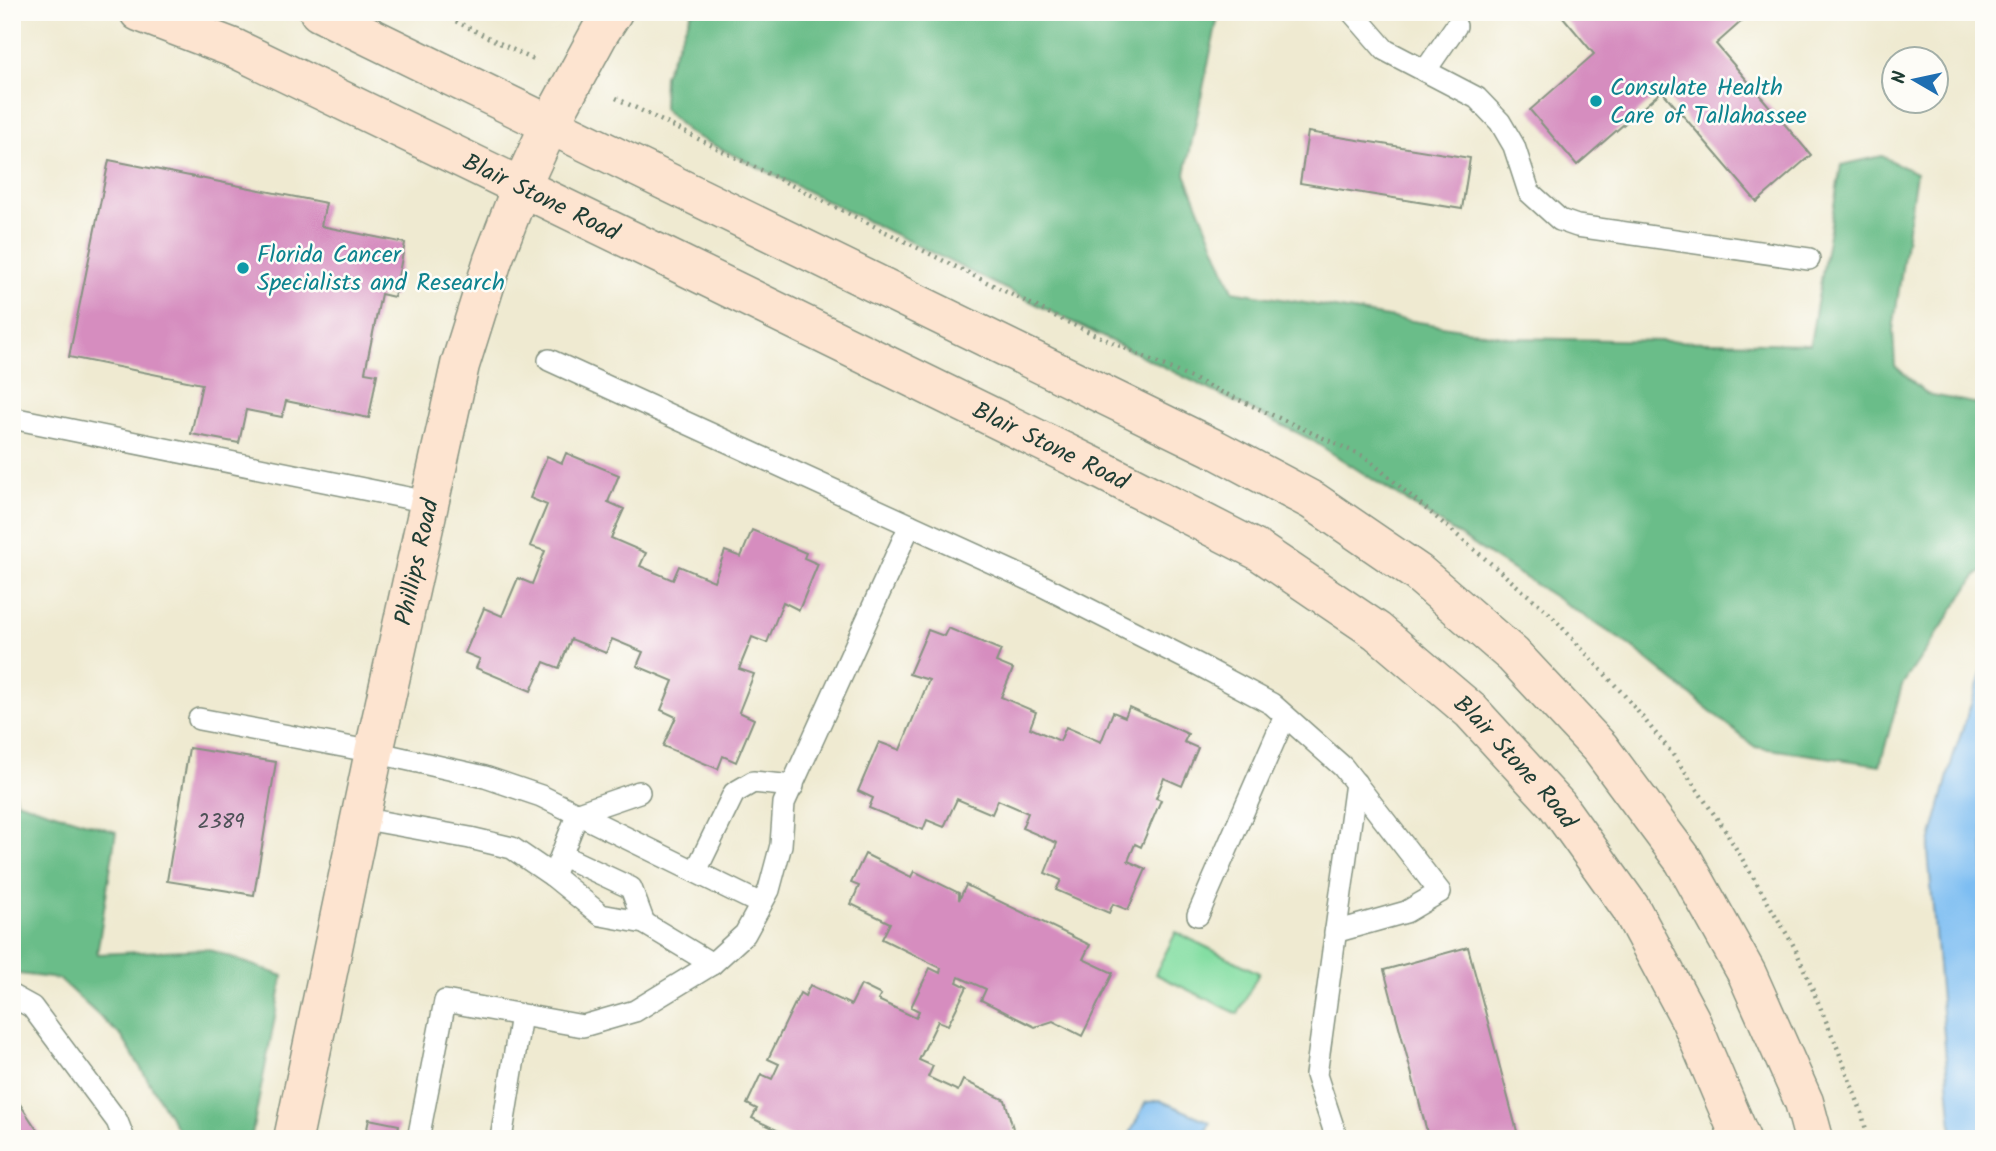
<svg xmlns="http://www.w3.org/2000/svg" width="1996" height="1151" viewBox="0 0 1996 1151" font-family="Kalam,sans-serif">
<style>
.green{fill:#84dea3;stroke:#528e6c;stroke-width:2}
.forest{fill:#6bbd89;stroke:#457d5e;stroke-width:2}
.water{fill:#7dbdf2;stroke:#4e7d93;stroke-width:2}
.building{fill:#d68dbf}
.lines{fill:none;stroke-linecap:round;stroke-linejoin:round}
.lane-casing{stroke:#879482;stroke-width:24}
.secondary-casing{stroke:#879482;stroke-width:41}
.path{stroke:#879482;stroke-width:4.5;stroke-dasharray:2 5;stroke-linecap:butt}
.lane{stroke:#fff;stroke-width:21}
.secondary{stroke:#fde4d0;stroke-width:38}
.culture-dot{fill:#0f9aa8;stroke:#fdfcf7;stroke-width:2.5}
.labels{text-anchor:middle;stroke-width:5;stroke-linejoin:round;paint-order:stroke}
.number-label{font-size:21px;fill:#4d5157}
.culture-label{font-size:24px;fill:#0d838f;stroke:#fdfcf7;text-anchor:start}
.street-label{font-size:24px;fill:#1f3d34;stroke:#fdfcf7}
</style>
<rect width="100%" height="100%" fill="#fdfcf7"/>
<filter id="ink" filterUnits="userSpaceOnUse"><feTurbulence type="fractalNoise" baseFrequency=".0143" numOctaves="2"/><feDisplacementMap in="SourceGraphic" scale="14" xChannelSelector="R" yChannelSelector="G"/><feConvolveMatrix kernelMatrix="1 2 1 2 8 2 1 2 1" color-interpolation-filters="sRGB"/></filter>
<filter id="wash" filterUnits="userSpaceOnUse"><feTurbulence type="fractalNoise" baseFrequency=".00686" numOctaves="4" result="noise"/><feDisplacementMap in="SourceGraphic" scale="28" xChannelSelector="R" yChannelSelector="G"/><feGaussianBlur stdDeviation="1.57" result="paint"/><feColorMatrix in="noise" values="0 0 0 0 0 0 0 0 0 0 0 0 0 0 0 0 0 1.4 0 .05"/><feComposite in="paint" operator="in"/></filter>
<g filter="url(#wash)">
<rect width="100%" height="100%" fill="#efead1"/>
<!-- green -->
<polygon class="green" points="1176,932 1259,973 1238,1014 1155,974"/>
<!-- forest -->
<g class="forest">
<polygon points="692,12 1219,12 1185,174 1233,291 1514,338 1810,344 1841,165 1882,156 1916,173 1893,330 1895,366 1927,394 1984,405 1984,569 1977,575 1902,685 1880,765 1755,747 1629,645 1310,439 689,133 663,108 664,75"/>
<polygon points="12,781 16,801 116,832 97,954 208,949 283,976 251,1139 193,1139 178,1130 122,1037 59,979 12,973"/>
</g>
<!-- water -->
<g class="water">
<polygon points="1984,666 1984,1139 1953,1139 1928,851 1953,757"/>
<polygon points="1159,1100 1210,1122 1206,1131 1213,1139 1132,1139 1130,1134 1145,1103"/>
</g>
<g id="blocks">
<!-- building -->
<g class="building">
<polygon points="1568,12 1752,12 1716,44 1811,155 1757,202 1662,91 1577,165 1530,110 1594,54 1563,17"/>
<polygon points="1308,132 1470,158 1462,209 1300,183"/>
<polygon points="109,160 326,203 321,226 405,243 394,297 381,294 365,372 377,374 369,418 286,401 282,417 246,410 239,443 191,434 202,384 69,357"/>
<polygon points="566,453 619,475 608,502 624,509 611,538 646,553 640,566 673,580 679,566 714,581 725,551 741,557 752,530 806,553 804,558 818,564 799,610 783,602 767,643 752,637 739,669 754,674 739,712 754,719 736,762 723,756 718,769 663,746 676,717 661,710 673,681 637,666 643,652 612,639 606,653 571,639 559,668 544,662 531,691 476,668 480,659 465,653 484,608 502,616 518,578 532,584 545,551 530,546 547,505 530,498 547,456 562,463"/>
<polygon points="948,628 1001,650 996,662 1013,669 1001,697 1036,712 1030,728 1060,741 1066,727 1101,742 1113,712 1125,717 1129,707 1188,734 1184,742 1198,748 1182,786 1164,778 1156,798 1161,800 1141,847 1135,844 1128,861 1146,869 1128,910 1113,904 1109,913 1056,890 1061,880 1045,873 1057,843 1022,828 1028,813 998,800 992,814 957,799 944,827 927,820 923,830 869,808 873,798 858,791 879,742 900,750 929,680 909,674 928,630 944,636"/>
<polygon points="189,748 276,762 254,895 167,881"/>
<polygon points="865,854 911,877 914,871 959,893 959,900 966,885 1090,945 1083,959 1113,973 1082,1036 1053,1021 1035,1027 981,1000 986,989 959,977 957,982 967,987 948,1025 938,1021 919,1060 933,1066 928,1077 958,1091 963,1080 1005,1100 1014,1132 1011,1139 795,1139 752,1118 757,1109 747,1104 761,1074 772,1079 779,1064 768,1059 800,993 805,996 810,985 851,1005 861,985 881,995 878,1000 916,1018 919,1011 911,1007 930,968 940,973 941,968 882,939 890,923 851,904 859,886 851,883"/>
<polygon points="1468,947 1519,1139 1429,1139 1384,970"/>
<polygon points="12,1092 43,1139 12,1139"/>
<polygon points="369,1119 399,1125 396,1139 365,1139"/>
</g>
</g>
</g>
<g filter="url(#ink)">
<use href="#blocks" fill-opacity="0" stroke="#879482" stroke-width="2"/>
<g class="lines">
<defs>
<g id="lane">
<polyline points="1352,12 1385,50 1477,98 1500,122 1514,146 1529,192 1560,220 1577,226 1809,259"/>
<polyline points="1425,71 1456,26"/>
<polyline points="549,360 1039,584 1199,665 1272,704 1343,767 1440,892 1406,912 1335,932"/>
<polyline points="12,418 428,502"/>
<polyline points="199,719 374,752 485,777 541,796 761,904"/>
<polyline points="360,818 470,838 512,848 553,876 601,915 644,923 712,964"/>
<polyline points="563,856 631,888 644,923"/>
<polyline points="696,871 734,793 753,782 793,786"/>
<polyline points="553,876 578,813 639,792"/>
<polyline points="1198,915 1285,716"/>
<polyline points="12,996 32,1007 117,1121 124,1139"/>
<polyline points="418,1139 445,1001 583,1026 635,1011 712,964 745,934 769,890 781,845 784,803 910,525"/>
<polyline points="501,1139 521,1015"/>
<polyline points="1337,1139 1316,1075 1356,783"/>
</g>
<g id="secondary">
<path id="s1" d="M139,12L236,49L670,259L1105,472L1259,551L1377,631L1471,711L1557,805L1630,907L1690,1019L1741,1139"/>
<polyline points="319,12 1215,449 1313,501 1418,573 1513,655 1600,748 1684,861 1747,974 1804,1102 1814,1139"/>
<path id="s2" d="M293,1139L374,752L460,365L493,260L521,187L550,124L600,32L613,12"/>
</g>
</defs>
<!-- lane casing -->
<use href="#lane" class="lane-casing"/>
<!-- secondary casing -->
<use href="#secondary" class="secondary-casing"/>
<!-- path -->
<g class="path">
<polyline points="437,12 536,61"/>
<polyline points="616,98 1063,320 1365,457 1548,612 1625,696 1671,752 1725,830 1795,948 1837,1047 1862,1113 1868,1139"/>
</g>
<!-- lane -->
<use href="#lane" class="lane"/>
<!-- secondary -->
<use href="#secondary" class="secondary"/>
</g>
</g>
<!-- markers -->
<g class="culture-dot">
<circle cx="1596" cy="101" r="7"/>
<circle cx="243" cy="268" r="7"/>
</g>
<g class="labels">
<!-- number labels -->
<g class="number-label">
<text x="221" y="828">2389</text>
</g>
<!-- culture labels -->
<g class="culture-label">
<text x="1610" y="95">Consulate Health<tspan x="1610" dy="28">Care of Tallahassee</tspan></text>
<text x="257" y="262">Florida Cancer<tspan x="257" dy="28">Specialists and Research</tspan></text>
</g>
<!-- street labels -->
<g class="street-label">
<text dy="8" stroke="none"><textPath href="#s1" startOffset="443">Blair Stone Road</textPath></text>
<text dy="8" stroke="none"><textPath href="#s1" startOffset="1010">Blair Stone Road</textPath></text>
<text dy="8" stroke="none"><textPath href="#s2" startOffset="590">Phillips Road</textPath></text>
<text dy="8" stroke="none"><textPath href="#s1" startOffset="1577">Blair Stone Road</textPath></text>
</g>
</g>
<!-- margin -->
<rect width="1996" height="1151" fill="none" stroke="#fdfcf7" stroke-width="42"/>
<!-- north arrow -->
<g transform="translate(1915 80) rotate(279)"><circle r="33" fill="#fdfcf7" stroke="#a4b0a9" stroke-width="2"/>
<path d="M0-5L12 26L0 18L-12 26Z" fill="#1f6fb2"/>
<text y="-10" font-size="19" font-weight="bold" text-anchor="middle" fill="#1f3d34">N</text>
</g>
</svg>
